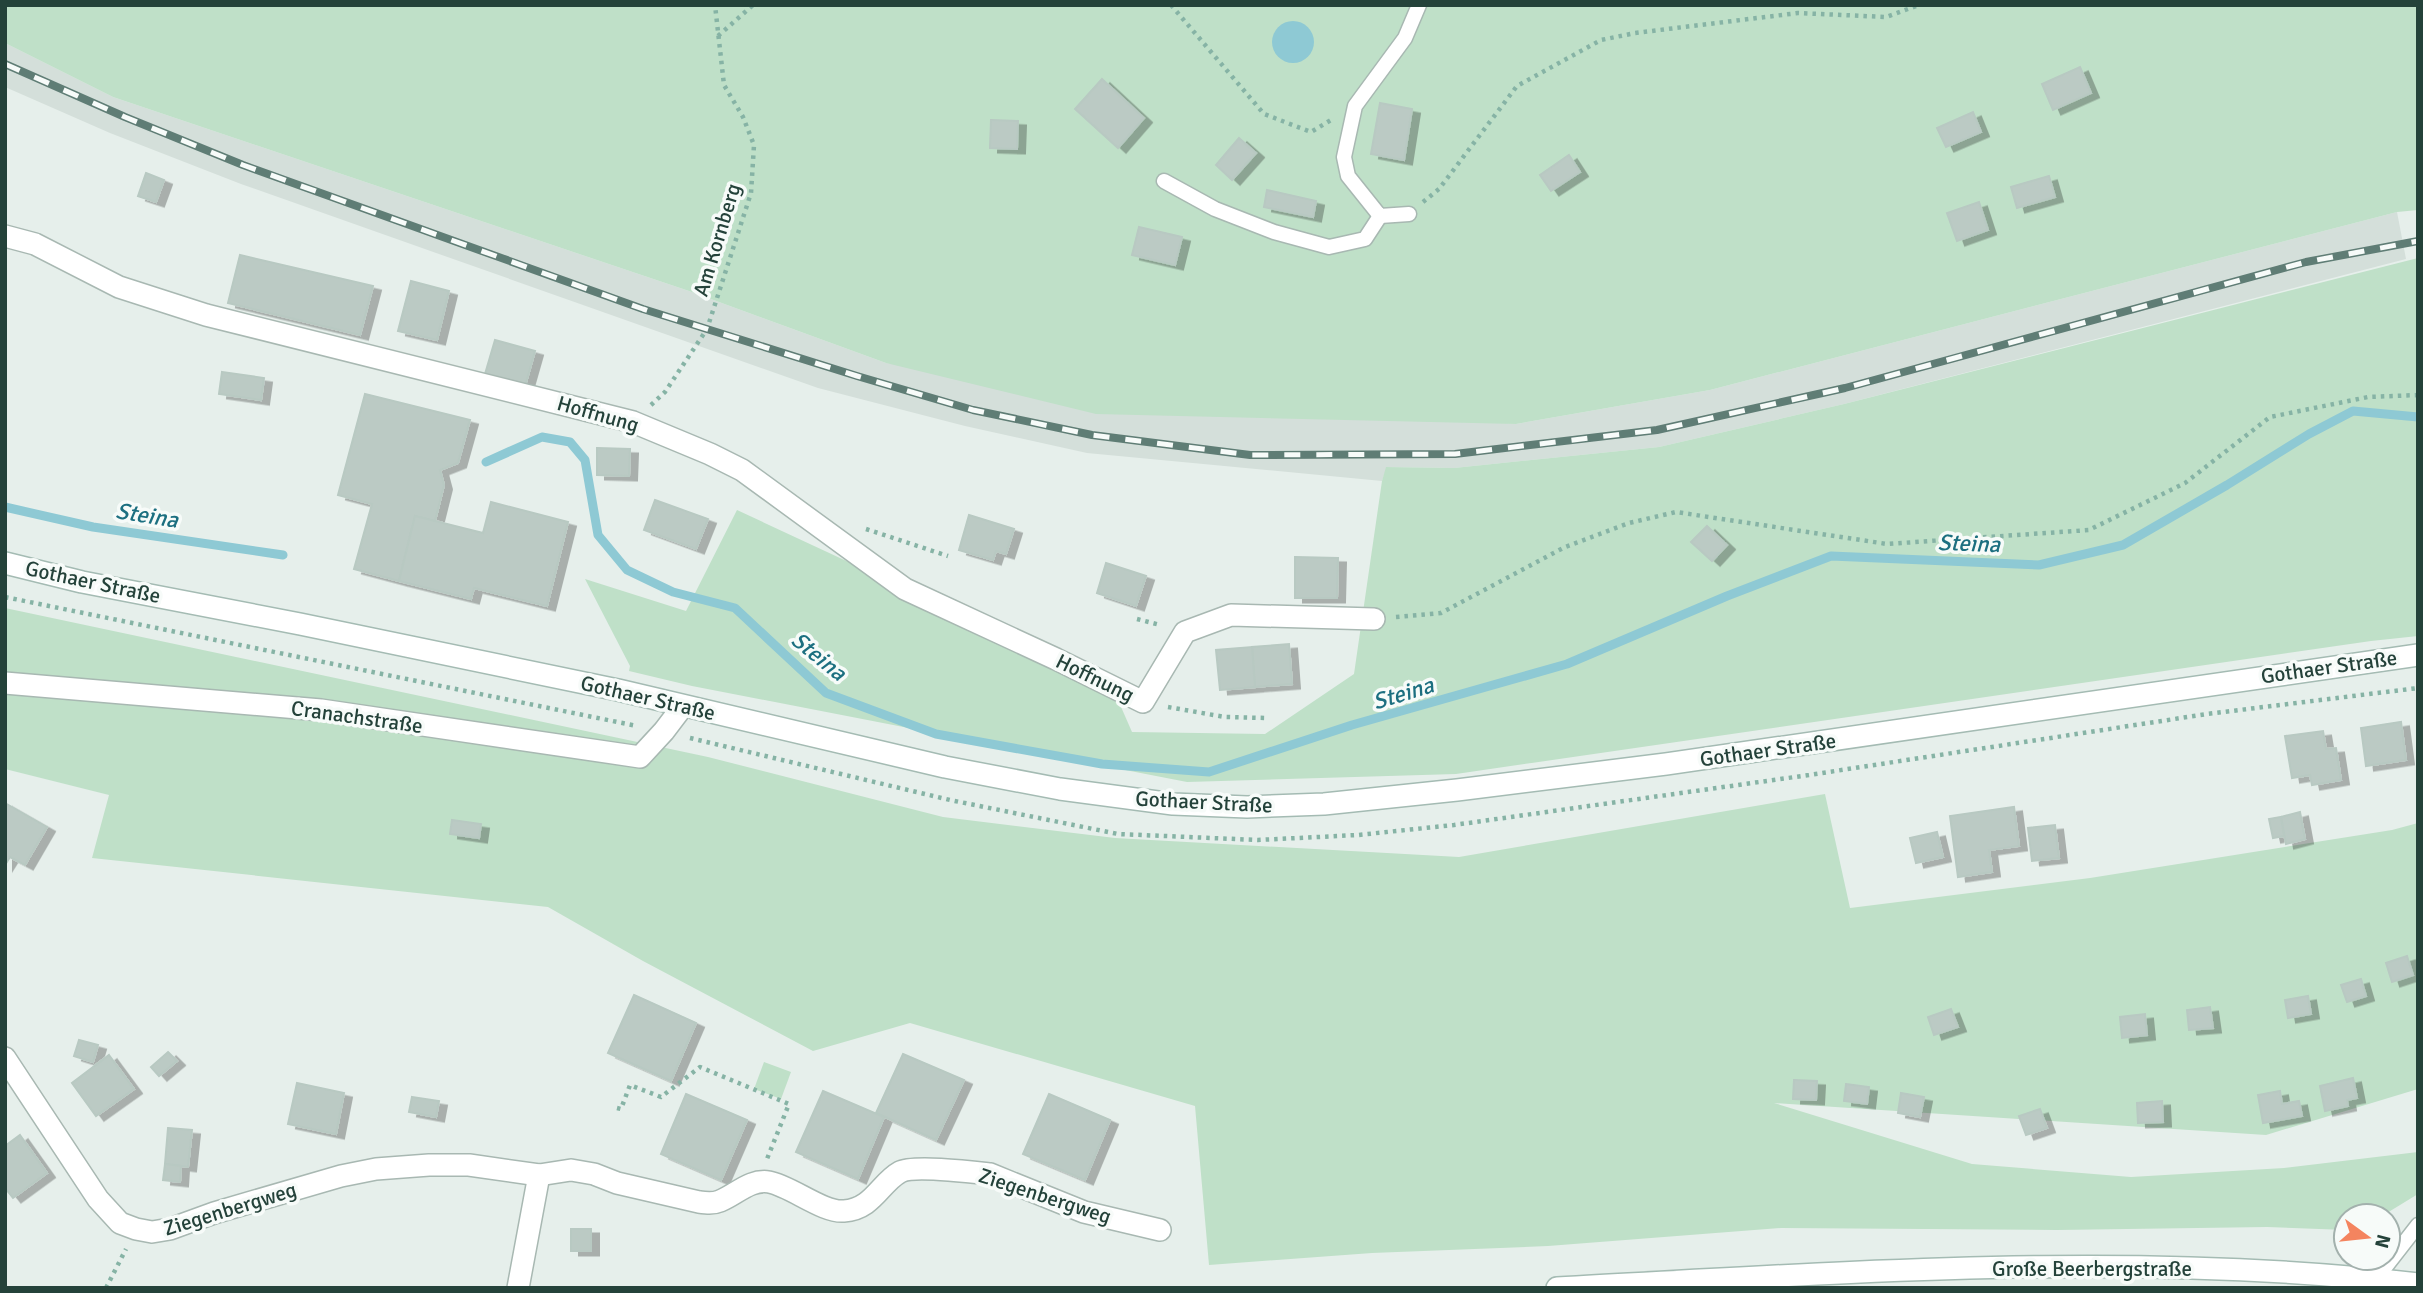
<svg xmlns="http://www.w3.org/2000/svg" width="2423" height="1293" viewBox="0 0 2423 1293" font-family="Signika,sans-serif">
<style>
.built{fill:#d4dfda}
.green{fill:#bfe0c8}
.water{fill:#8ec9d4}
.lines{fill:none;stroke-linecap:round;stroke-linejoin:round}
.stream{stroke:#8ec9d4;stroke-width:9}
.building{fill:#bbcac4;stroke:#b8c9c2;stroke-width:2;filter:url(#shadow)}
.lane-casing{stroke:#a8b8b2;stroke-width:17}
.street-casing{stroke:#a8b8b2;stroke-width:24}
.secondary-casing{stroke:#a4bbb3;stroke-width:24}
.path{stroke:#86b3a5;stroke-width:4.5;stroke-dasharray:3.5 5;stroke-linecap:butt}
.lane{stroke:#fff;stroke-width:14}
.street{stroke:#fff;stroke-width:21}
.secondary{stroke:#fff;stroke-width:21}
.rail-casing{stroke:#5f7d75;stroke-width:8}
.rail{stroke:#f7fbf9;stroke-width:5;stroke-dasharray:16;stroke-linecap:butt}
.labels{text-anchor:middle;stroke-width:7;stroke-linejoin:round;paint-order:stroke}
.street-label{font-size:21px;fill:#24423a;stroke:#f7fbf9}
.water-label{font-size:23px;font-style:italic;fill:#1c6f80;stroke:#f7fbf9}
</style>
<defs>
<filter id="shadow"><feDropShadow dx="8" dy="4.5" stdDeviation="0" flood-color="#0004"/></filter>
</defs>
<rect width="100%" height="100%" fill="#e6efeb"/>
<!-- built -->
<polygon class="built" points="5,43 113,97 689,291 886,363 1516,424 1710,390 2397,212 2406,259 1844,404 1659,447 1454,468 1387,467 1382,481 1087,453 965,426 818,388 241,184 110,133 5,87"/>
<!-- green -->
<g class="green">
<polygon points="5,5 2418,5 2418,210 2397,212 1710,390 1516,424 1096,414 886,363 689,291 113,97 5,43"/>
<polygon points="2418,258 2418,636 2371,641 1456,774 1187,782 692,686 629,671 630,666 585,579 686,611 737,510 1111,684 1132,732 1265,734 1354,674 1382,481 1386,467 1454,468 1659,447 1844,404"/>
<polygon points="5,608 708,757 943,817 1115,838 1459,857 1825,794 1850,908 2090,878 2392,830 2418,823 2418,1089 2266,1135 1774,1103 1972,1164 2131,1177 2284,1168 2418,1152 2418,1194 2382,1216 2346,1216 2346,1230 2267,1227 2057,1230 1781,1228 1548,1246 1372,1253 1209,1265 1195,1106 910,1023 813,1051 643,961 548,907 92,858 109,795 5,769"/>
<polygon points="764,1062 791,1072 781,1099 754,1089"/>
</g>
<!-- water -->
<circle class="water" cx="1293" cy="42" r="21"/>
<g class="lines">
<!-- stream -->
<g class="stream">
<polyline points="486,462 542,437 570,442 585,460 598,535 627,570 673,592 735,608 826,693 936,734 1102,764 1209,772 1352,725 1567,664 1727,596 1831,556 2039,565 2123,545 2227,485 2309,434 2353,411 2418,417"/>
<polyline points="5,507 93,527 283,555"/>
</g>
</g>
<!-- building -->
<g class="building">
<polygon points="2080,67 2091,93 2053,110 2042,84"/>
<polygon points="1102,79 1144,118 1118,148 1075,109"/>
<polygon points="1380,103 1412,109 1404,160 1371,154"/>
<polygon points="1973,112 1981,132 1946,147 1937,128"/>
<polygon points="991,120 1018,121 1017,149 990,148"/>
<polygon points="1239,138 1256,153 1232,180 1216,165"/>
<polygon points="1569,155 1580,172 1551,191 1540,175"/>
<polygon points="146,173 164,180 156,202 138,196"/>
<polygon points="2049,176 2055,197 2017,208 2011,187"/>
<polygon points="1267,190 1316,201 1313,217 1264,207"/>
<polygon points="1979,202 1988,230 1957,241 1947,213"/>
<polygon points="1139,227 1182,237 1175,265 1132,255"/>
<polygon points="240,255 373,286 360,335 228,303"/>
<polygon points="411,281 449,291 437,340 398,331"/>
<polygon points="495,340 535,351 525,386 485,374"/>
<polygon points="222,372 264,378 261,400 219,394"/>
<polygon points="365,394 470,420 458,463 440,470 444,485 435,521 415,516 399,581 354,569 372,504 338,495"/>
<polygon points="597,448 630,449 629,476 597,475"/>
<polygon points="655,500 708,519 696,549 644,530"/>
<polygon points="491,502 568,522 547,606 474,588 471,599 399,581 415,516 483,533"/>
<polygon points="969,515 1014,529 1006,554 996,551 993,560 959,550"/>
<polygon points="1707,526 1727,545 1712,561 1691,542"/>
<polygon points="1295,557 1338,558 1337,598 1295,598"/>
<polygon points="1106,563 1146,576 1136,606 1097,593"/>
<polygon points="1289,644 1292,684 1255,687 1252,647"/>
<polygon points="1252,647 1255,687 1220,690 1216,650"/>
<polygon points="2401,722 2406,760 2366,766 2361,728"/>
<polygon points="2323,731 2326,749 2336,748 2341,780 2312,785 2310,775 2292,778 2285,736"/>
<polygon points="5,803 47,827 25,865 10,857 5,865"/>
<polygon points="2014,807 2019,846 1989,850 1992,872 1958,877 1950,816"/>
<polygon points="2300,812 2305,839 2286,844 2281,817"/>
<polygon points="2281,817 2284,836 2273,838 2269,819"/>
<polygon points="452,820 481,824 479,838 450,834"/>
<polygon points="2055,825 2059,858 2032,861 2028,828"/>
<polygon points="1937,832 1943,857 1916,863 1910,838"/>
<polygon points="2407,956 2413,975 2392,982 2386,963"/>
<polygon points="2361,979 2366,996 2347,1002 2341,985"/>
<polygon points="634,995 696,1023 671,1081 608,1053"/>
<polygon points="2308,996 2311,1014 2288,1018 2285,1000"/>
<polygon points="2210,1007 2213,1028 2189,1030 2187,1010"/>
<polygon points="1951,1009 1958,1027 1934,1035 1928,1017"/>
<polygon points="2145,1014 2147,1035 2122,1038 2120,1017"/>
<polygon points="79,1040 98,1045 93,1062 74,1056"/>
<polygon points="168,1052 177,1061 159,1076 151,1067"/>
<polygon points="903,1054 964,1080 936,1140 876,1113"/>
<polygon points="109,1055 134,1089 96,1116 72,1083"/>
<polygon points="2353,1078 2357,1098 2347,1100 2348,1106 2325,1111 2320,1086"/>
<polygon points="1794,1080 1817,1081 1816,1100 1793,1099"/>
<polygon points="297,1083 344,1093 336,1134 288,1124"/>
<polygon points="1846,1084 1869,1087 1867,1104 1844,1101"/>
<polygon points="823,1091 884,1117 858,1179 796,1152"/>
<polygon points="2280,1091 2282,1104 2299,1101 2302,1116 2263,1123 2258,1095"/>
<polygon points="1901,1093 1924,1097 1920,1117 1898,1113"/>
<polygon points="686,1094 747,1120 721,1180 661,1154"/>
<polygon points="1049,1094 1110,1120 1085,1180 1023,1154"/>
<polygon points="412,1097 439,1101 436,1117 409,1112"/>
<polygon points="2162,1101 2163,1122 2138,1123 2137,1103"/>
<polygon points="2040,1109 2047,1128 2026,1135 2019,1116"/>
<polygon points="168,1128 192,1130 188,1167 165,1164"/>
<polygon points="20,1135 47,1173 13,1198 5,1188 5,1146"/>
<polygon points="165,1164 181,1166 180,1182 163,1180"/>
<rect x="571" y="1229" width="20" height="22"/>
</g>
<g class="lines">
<defs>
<g id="lane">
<polyline points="1164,181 1215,209 1274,232 1329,247 1365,239 1380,216"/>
<polyline points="1409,214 1380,216 1348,176 1344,157 1355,106 1405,38 1419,5"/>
<polyline points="2376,1279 2418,1225"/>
</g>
<g id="street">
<polyline points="5,236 35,244 119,287 206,315 633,422 710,454 742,470 905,589 1056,659 1143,702 1185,632 1231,615 1374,619"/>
<polyline points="5,683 321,710 640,757 664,731 683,706"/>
<path d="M5,1058L98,1199L120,1223L136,1229L152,1232L170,1229L214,1213L341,1176L376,1169L429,1165H469L539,1175L571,1170L594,1174L617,1183L699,1202C706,1203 713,1204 720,1201C737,1194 750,1179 769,1182C791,1186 823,1213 844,1211C873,1209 880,1183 900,1172C913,1165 972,1172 990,1174L1084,1212L1160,1230"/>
<polyline points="518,1288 539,1175"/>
</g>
<g id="secondary">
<polyline points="5,563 82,582 300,624 618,690 945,767 1060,789 1173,804 1247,807 1324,804 1457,790 1666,764 2418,655"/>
<path d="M1557,1288C1843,1273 2132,1250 2418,1284"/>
</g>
</defs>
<!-- lane casing -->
<use href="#lane" class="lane-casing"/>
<!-- street casing -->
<use href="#street" class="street-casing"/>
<!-- secondary casing -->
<use href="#secondary" class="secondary-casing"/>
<!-- path -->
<g class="path">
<polyline points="1171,5 1264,114 1311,132 1331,120"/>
<polyline points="718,36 753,5"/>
<polyline points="1423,202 1439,189 1517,86 1601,40 1635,33 1798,13 1886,17 1919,5"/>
<polyline points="651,405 665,392 707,329 751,193 754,145 743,117 724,85 715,5"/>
<polyline points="866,529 948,556"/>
<polyline points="5,597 637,726"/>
<polyline points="1396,617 1441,613 1565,547 1629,523 1676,512 1887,544 2089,530 2185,483 2270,417 2368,397 2418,395"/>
<polyline points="1137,619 1160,625"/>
<polyline points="1168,707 1225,717 1267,718"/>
<polyline points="690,738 950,800 1118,834 1258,840 1358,835 1454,825 1809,775 2207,714 2418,688"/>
<polyline points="617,1108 621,1109 630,1085 661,1097 700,1067 789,1104 767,1159"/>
<polyline points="106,1288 126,1249"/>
</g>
<!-- lane -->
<use href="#lane" class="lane"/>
<!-- street -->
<use href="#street" class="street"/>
<!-- secondary -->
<use href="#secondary" class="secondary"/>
<defs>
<polyline id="rail" points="5,64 125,117 243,165 643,309 857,376 973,410 1092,435 1250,455 1455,454 1657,430 1845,388 2306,262 2418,241"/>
</defs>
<!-- rail casing -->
<use href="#rail" class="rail-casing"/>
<!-- rail -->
<use href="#rail" class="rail"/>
</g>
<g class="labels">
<!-- street labels -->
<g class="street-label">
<text transform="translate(717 240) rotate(-73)" y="7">Am Kornberg</text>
<text transform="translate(598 414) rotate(16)" y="7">Hoffnung</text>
<text transform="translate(93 582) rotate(12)" y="7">Gothaer Straße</text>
<text transform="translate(2329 667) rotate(-8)" y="7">Gothaer Straße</text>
<text transform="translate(1095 678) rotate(26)" y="7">Hoffnung</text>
<text transform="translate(648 698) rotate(13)" y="7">Gothaer Straße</text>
<text transform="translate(357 717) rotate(8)" y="7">Cranachstraße</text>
<text transform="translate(1768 750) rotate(-8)" y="7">Gothaer Straße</text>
<text transform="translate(1204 802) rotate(3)" y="7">Gothaer Straße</text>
<text transform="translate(1045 1196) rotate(18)" y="7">Ziegenbergweg</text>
<text transform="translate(230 1209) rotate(-17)" y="7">Ziegenbergweg</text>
<text x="2092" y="1276">Große Beerbergstraße</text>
</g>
<!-- water labels -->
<g class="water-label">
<text transform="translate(147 515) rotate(9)" y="8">Steina</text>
<text transform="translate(1969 543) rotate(2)" y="8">Steina</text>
<text transform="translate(819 656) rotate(39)" y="8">Steina</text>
<text transform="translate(1403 693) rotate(-17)" y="8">Steina</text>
</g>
</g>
<!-- border -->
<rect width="2423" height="1293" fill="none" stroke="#24423a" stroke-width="14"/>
<!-- north arrow -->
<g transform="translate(2367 1237) rotate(105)"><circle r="33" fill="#f7fbf9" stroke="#a3b1ad" stroke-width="2"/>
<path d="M0-5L12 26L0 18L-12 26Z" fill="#f4845f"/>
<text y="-10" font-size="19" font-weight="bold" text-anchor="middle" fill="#24423a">N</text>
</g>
</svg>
